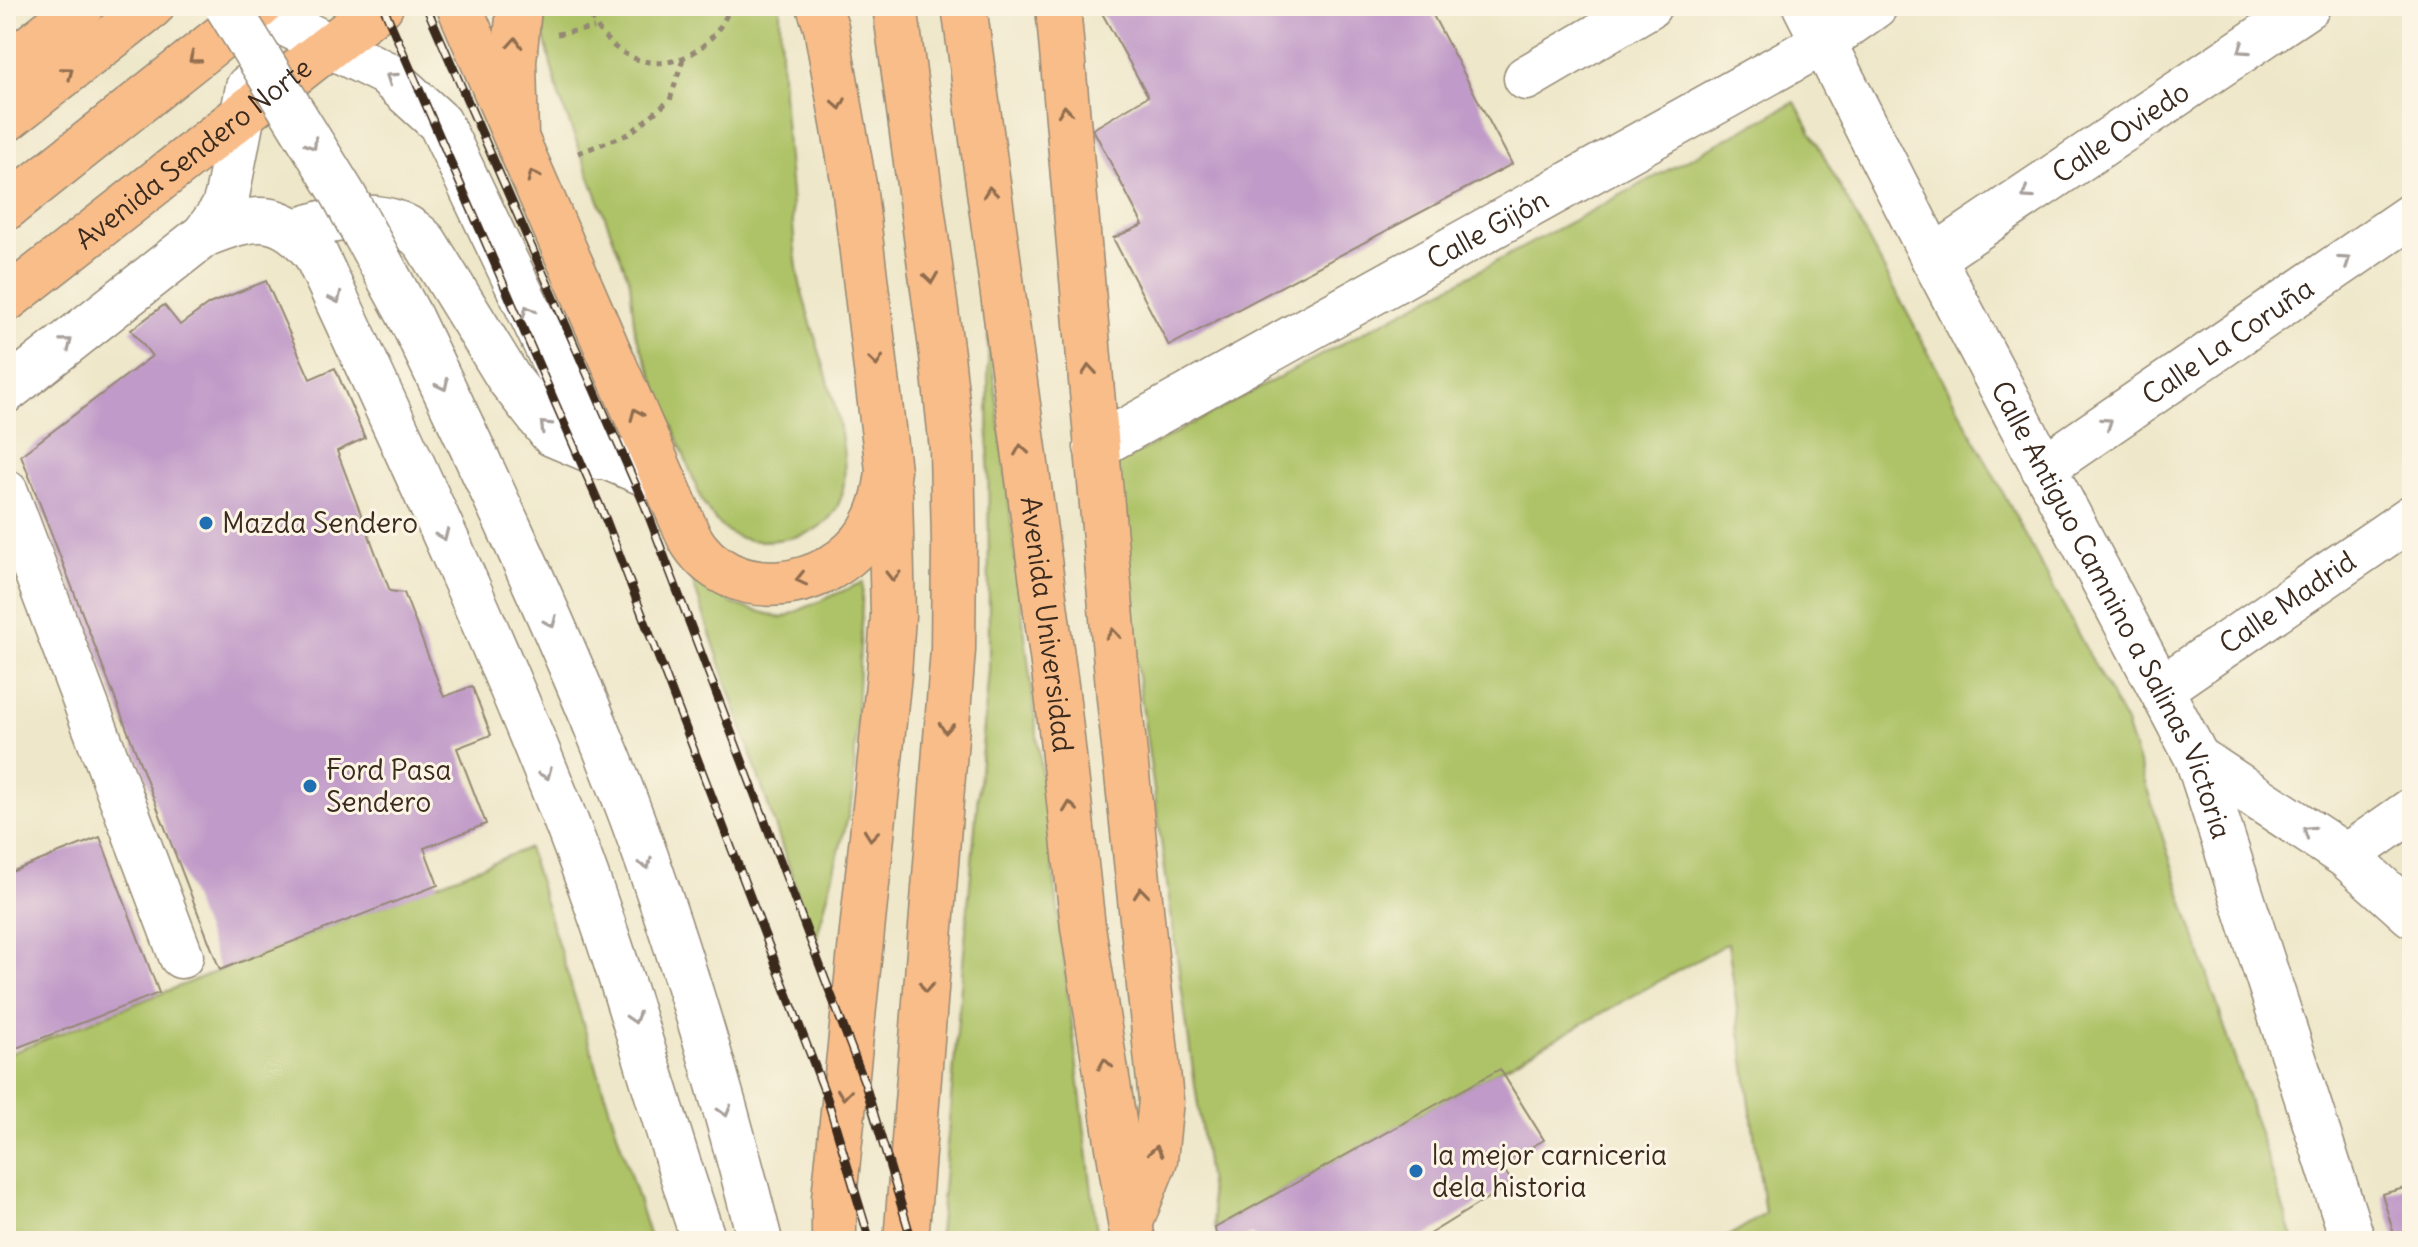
<svg xmlns="http://www.w3.org/2000/svg" width="2418" height="1247" viewBox="0 0 2418 1247" font-family="Delius,sans-serif">
<style>
.green{fill:#aec368;stroke:#747643;stroke-width:2}
.building{fill:#c09ac8}
.lines{fill:none;stroke-linecap:round;stroke-linejoin:round}
.minor-casing{stroke:#948874;stroke-width:47}
.major-casing{stroke:#948874;stroke-width:47}
.highway-casing{stroke:#948874;stroke-width:47}
.path{stroke:#948874;stroke-width:5;stroke-dasharray:6 6;stroke-linecap:butt}
.minor{stroke:#fff;stroke-width:44}
.major{stroke:#f8bd89;stroke-width:44}
.highway{stroke:#f8bd89;stroke-width:44}
.rail-casing{stroke:#3b2a1e;stroke-width:9}
.rail{stroke:#fcf5e5;stroke-width:6;stroke-dasharray:18;stroke-linecap:butt}
.minor-bridge-casing{stroke:#948874;stroke-width:47;stroke-linecap:butt}
.minor-bridge{stroke:#fff;stroke-width:44}
.oneway{stroke:#906c4e}
.oneway2{stroke:#a79f9a}
.poi-dot{fill:#1f6fb2;stroke:#fcf5e5;stroke-width:3}
.labels{text-anchor:middle;stroke-width:6;stroke-linejoin:round;paint-order:stroke}
.street-label{font-size:28px;fill:#3b2a1e;stroke:#fcf5e5}
.poi-label{font-size:28px;fill:#3b2a1e;stroke:#fcf5e5;text-anchor:start}
</style>
<rect width="100%" height="100%" fill="#fcf5e5"/>
<filter id="ink" filterUnits="userSpaceOnUse"><feTurbulence type="fractalNoise" baseFrequency=".0125" numOctaves="2"/><feDisplacementMap in="SourceGraphic" scale="16" xChannelSelector="R" yChannelSelector="G"/><feConvolveMatrix kernelMatrix="1 2 1 2 8 2 1 2 1" color-interpolation-filters="sRGB"/></filter>
<filter id="wash" filterUnits="userSpaceOnUse"><feTurbulence type="fractalNoise" baseFrequency=".006" numOctaves="4" result="noise"/><feDisplacementMap in="SourceGraphic" scale="32" xChannelSelector="R" yChannelSelector="G"/><feGaussianBlur stdDeviation="1.8" result="paint"/><feColorMatrix in="noise" values="0 0 0 0 0 0 0 0 0 0 0 0 0 0 0 0 0 1.4 0 .05"/><feComposite in="paint" operator="in"/></filter>
<g filter="url(#wash)">
<rect width="100%" height="100%" fill="#eee7c9"/>
<!-- green -->
<g class="green">
<path d="M543,6H780C780,65 785,123 790,182C793,212 793,244 798,274C809,334 856,437 842,494C832,533 795,540 760,541C731,541 717,525 703,503L635,332L630,282L559,96L544,36Z"/>
<polygon points="1795,102 2126,724 2294,1241 1720,1241 1765,1214 1728,943 1215,1228 1109,468"/>
<polygon points="988,328 1098,1241 940,1241 939,1235 989,669"/>
<polygon points="691,577 733,604 782,618 863,582 853,797 815,944"/>
<polygon points="528,848 651,1241 6,1241 6,1055"/>
</g>
<g id="blocks">
<!-- building -->
<g class="building">
<polygon points="1098,6 1428,6 1512,164 1169,346 1113,238 1143,225 1093,129 1148,96"/>
<polygon points="266,281 310,379 335,368 365,438 337,451 390,591 404,593 444,697 472,686 491,735 457,748 486,824 424,848 438,885 220,970 21,455 152,356 131,330 164,305 180,325 209,304"/>
<polygon points="100,837 159,993 6,1052 6,874"/>
<polygon points="1500,1069 1544,1140 1501,1164 1512,1183 1418,1241 1257,1241 1253,1234 1237,1241 1217,1241 1215,1228"/>
<polygon points="2412,1186 2412,1241 2396,1241 2382,1194"/>
</g>
</g>
</g>
<g filter="url(#ink)">
<use href="#blocks" fill-opacity="0" stroke="#948874" stroke-width="2"/>
<g class="lines">
<defs>
<g id="minor">
<polyline points="249,6 385,73 440,123 599,457"/>
<path id="s1" d="M1805,6L1933,258L2197,758L2353,1241"/>
<polyline points="1526,78 1649,6"/>
<path d="M297,231C338,216 393,206 425,242L509,379L552,434L665,482"/>
<path d="M204,235C254,215 281,209 316,255C404,445 494,636 570,832C622,966 657,1105 704,1241"/>
<path id="s2" d="M1933,258L2308,6"/>
<path d="M409,315C479,461 548,607 608,756C671,913 719,1078 760,1241"/>
<polyline points="6,391 204,235 223,209 227,196 248,87"/>
<path id="s3" d="M1096,447L1824,42L1875,6"/>
<path id="s4" d="M2043,468L2412,215"/>
<polyline points="6,492 181,956"/>
<path id="s5" d="M2162,688L2412,517"/>
<polyline points="2197,758 2346,856 2412,915"/>
<polyline points="2346,856 2412,810"/>
</g>
<g id="major">
<polyline points="6,66 82,6"/>
<polyline points="6,120 152,6"/>
<polyline points="516,136 514,62 519,6"/>
<polyline points="6,208 260,6"/>
<path id="s6" d="M6,300L381,6"/>
</g>
<g id="highway">
<path d="M459,6L689,537C728,607 831,593 870,530C882,511 886,491 888,470L854,185L826,27L819,6"/>
<polyline points="895,6 942,355 952,449 954,544 953,650 906,1241"/>
<path id="s7" d="M964,6L1057,693L1083,927L1133,1241"/>
<polyline points="1058,6 1119,698 1161,1100 1155,1160 1131,1222"/>
<polyline points="834,1241 834,1198 889,674 893,616 890,491"/>
</g>
</defs>
<!-- minor casing -->
<use href="#minor" class="minor-casing"/>
<!-- major casing -->
<use href="#major" class="major-casing"/>
<!-- highway casing -->
<use href="#highway" class="highway-casing"/>
<!-- path -->
<g class="path">
<path d="M586,6C616,82 700,81 731,6"/>
<polyline points="557,34 594,28"/>
<polyline points="578,153 629,134 670,100 683,59"/>
</g>
<!-- minor -->
<use href="#minor" class="minor"/>
<!-- major -->
<use href="#major" class="major"/>
<!-- highway -->
<use href="#highway" class="highway"/>
<defs>
<g id="rail">
<polyline points="383,6 606,520 827,1098 870,1241"/>
<polyline points="426,6 645,506 865,1084 912,1241"/>
</g>
</defs>
<!-- rail casing -->
<use href="#rail" class="rail-casing"/>
<!-- rail -->
<use href="#rail" class="rail"/>
<defs>
<polyline id="minor-bridge" points="227,6 343,194 409,315"/>
</defs>
<!-- minor-bridge casing -->
<use href="#minor-bridge" class="minor-bridge-casing"/>
<!-- minor-bridge -->
<use href="#minor-bridge" class="minor-bridge"/>
</g>
<!-- one-way arrows -->
<defs><path id="oneway-chevron" d="M-2-3.5L2.5 0L-2 3.5" fill="none" stroke-width="1.6" stroke-linecap="round" stroke-linejoin="round" transform="scale(2)"/></defs>
<g class="oneway">
<use href="#oneway-chevron" transform="translate(515 43) rotate(-86)"/>
<use href="#oneway-chevron" transform="translate(194 58) rotate(141)"/>
<use href="#oneway-chevron" transform="translate(68 72) rotate(-37)"/>
<use href="#oneway-chevron" transform="translate(839 104) rotate(80)"/>
<use href="#oneway-chevron" transform="translate(1065 111) rotate(-95)"/>
<use href="#oneway-chevron" transform="translate(533 176) rotate(-113)"/>
<use href="#oneway-chevron" transform="translate(990 192) rotate(-97)"/>
<use href="#oneway-chevron" transform="translate(931 278) rotate(82)"/>
<use href="#oneway-chevron" transform="translate(876 361) rotate(83)"/>
<use href="#oneway-chevron" transform="translate(1089 370) rotate(-95)"/>
<use href="#oneway-chevron" transform="translate(636 414) rotate(-113)"/>
<use href="#oneway-chevron" transform="translate(1021 450) rotate(-98)"/>
<use href="#oneway-chevron" transform="translate(893 576) rotate(90)"/>
<use href="#oneway-chevron" transform="translate(801 579) rotate(167)"/>
<use href="#oneway-chevron" transform="translate(1113 634) rotate(-95)"/>
<use href="#oneway-chevron" transform="translate(946 728) rotate(95)"/>
<use href="#oneway-chevron" transform="translate(1070 807) rotate(-97)"/>
<use href="#oneway-chevron" transform="translate(871 835) rotate(96)"/>
<use href="#oneway-chevron" transform="translate(1141 893) rotate(-96)"/>
<use href="#oneway-chevron" transform="translate(926 987) rotate(94)"/>
<use href="#oneway-chevron" transform="translate(1105 1064) rotate(-99)"/>
<use href="#oneway-chevron" transform="translate(844 1094) rotate(96)"/>
<use href="#oneway-chevron" transform="translate(1156 1151) rotate(-79)"/>
</g>
<g class="oneway2">
<use href="#oneway-chevron" transform="translate(2243 49) rotate(146)"/>
<use href="#oneway-chevron" transform="translate(391 78) rotate(-146)"/>
<use href="#oneway-chevron" transform="translate(312 144) rotate(58)"/>
<use href="#oneway-chevron" transform="translate(2027 194) rotate(146)"/>
<use href="#oneway-chevron" transform="translate(2345 261) rotate(-34)"/>
<use href="#oneway-chevron" transform="translate(336 298) rotate(65)"/>
<use href="#oneway-chevron" transform="translate(528 311) rotate(-115)"/>
<use href="#oneway-chevron" transform="translate(67 343) rotate(-38)"/>
<use href="#oneway-chevron" transform="translate(443 385) rotate(64)"/>
<use href="#oneway-chevron" transform="translate(2107 423) rotate(-34)"/>
<use href="#oneway-chevron" transform="translate(545 426) rotate(-135)"/>
<use href="#oneway-chevron" transform="translate(443 535) rotate(66)"/>
<use href="#oneway-chevron" transform="translate(551 622) rotate(67)"/>
<use href="#oneway-chevron" transform="translate(546 774) rotate(67)"/>
<use href="#oneway-chevron" transform="translate(2308 831) rotate(-147)"/>
<use href="#oneway-chevron" transform="translate(646 864) rotate(70)"/>
<use href="#oneway-chevron" transform="translate(634 1018) rotate(73)"/>
<use href="#oneway-chevron" transform="translate(725 1111) rotate(74)"/>
</g>
</g>
<!-- markers -->
<g class="poi-dot">
<circle cx="206" cy="523" r="8"/>
<circle cx="310" cy="786" r="8"/>
<circle cx="1416" cy="1171" r="8"/>
</g>
<g class="labels">
<!-- street labels -->
<g class="street-label">
<text dy="10" stroke="none"><textPath href="#s2" startOffset="226">Calle Oviedo</textPath></text>
<text dy="10" stroke="none"><textPath href="#s6" startOffset="238">Avenida Sendero Norte</textPath></text>
<text dy="10" stroke="none"><textPath href="#s3" startOffset="448">Calle Gijón</textPath></text>
<text dy="10" stroke="none"><textPath href="#s4" startOffset="224">Calle La Coruña</textPath></text>
<text dy="10" stroke="none"><textPath href="#s5" startOffset="152">Calle Madrid</textPath></text>
<text dy="10" stroke="none"><textPath href="#s1" startOffset="678">Calle Antiguo Camnino a Salinas Victoria</textPath></text>
<text dy="10" stroke="none"><textPath href="#s7" startOffset="624">Avenida Universidad</textPath></text>
</g>
<!-- poi labels -->
<g class="poi-label">
<text x="222" y="533">Mazda Sendero</text>
<text x="326" y="780">Ford Pasa<tspan x="326" dy="32">Sendero</tspan></text>
<text x="1432" y="1165">la mejor carniceria<tspan x="1432" dy="32">dela historia</tspan></text>
</g>
</g>
<!-- margin -->
<rect width="2418" height="1247" fill="none" stroke="#fcf5e5" stroke-width="32"/>
</svg>
